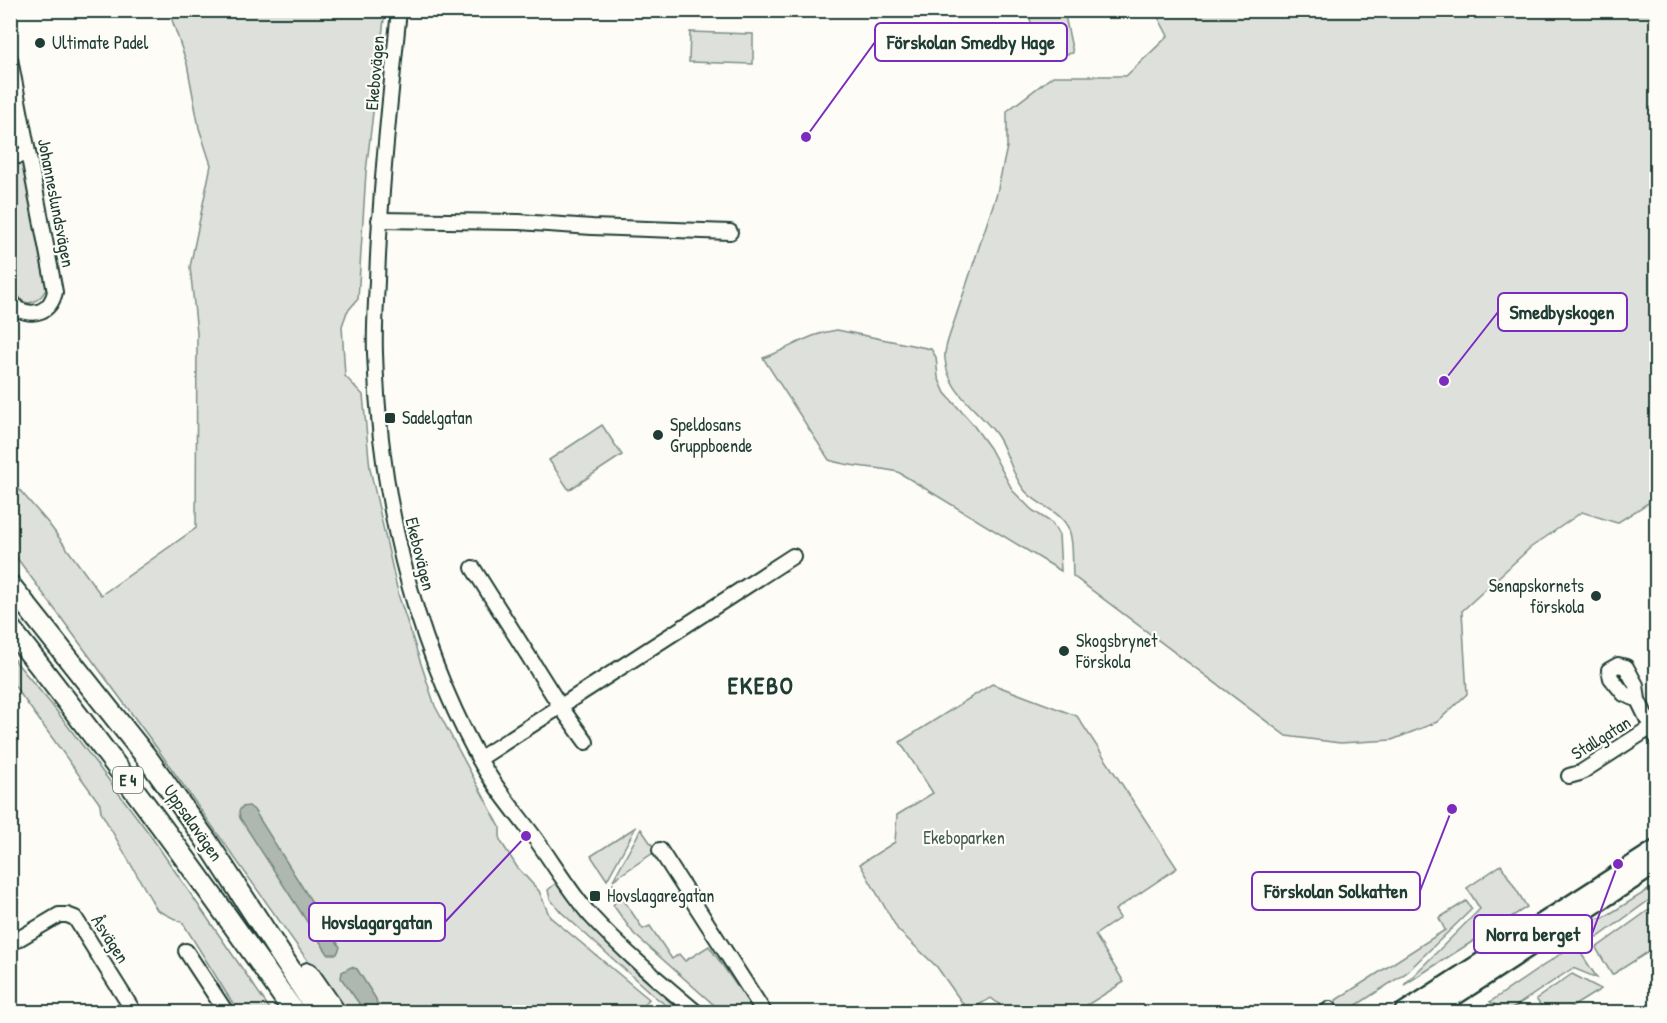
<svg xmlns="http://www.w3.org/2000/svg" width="1667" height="1023" viewBox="0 0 1667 1023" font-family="'Patrick Hand',sans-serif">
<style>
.green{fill:#dde0db;stroke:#7e8e88;stroke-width:1.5}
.water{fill:#aeb8b1;stroke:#75877f;stroke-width:1.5}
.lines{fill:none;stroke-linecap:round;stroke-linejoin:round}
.minor-casing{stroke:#1f3d34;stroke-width:18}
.major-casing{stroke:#1f3d34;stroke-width:21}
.highway-casing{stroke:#1f3d34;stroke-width:24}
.minor{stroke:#fdfcf7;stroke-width:14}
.major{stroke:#fdfcf7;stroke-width:16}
.highway{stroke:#fdfcf7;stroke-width:20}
.poi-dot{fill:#1f3d34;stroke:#fdfcf7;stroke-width:2}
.labels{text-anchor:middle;stroke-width:4.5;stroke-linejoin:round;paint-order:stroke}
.shield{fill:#fdfcf7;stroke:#62766e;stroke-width:1.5}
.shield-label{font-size:16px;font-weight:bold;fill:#1f3d34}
.poi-label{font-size:18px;fill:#1f3d34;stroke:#fdfcf7;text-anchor:start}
.street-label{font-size:18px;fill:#1f3d34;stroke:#fdfcf7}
.park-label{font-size:18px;fill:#455e55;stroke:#fdfcf7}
.district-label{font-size:24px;font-weight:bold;letter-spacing:1.5px;fill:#1f3d34;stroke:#fdfcf7}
.leader{fill:none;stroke:#7b2cbf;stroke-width:2}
.callout-dot{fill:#7b2cbf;stroke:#fdfcf7;stroke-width:2}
.callout{fill:#fdfcf7;stroke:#7b2cbf;stroke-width:2}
.callout-label{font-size:20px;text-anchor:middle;font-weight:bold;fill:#1f3d34}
</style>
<rect width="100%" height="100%" fill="#fdfcf7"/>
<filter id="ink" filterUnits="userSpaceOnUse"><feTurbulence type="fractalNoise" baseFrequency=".0167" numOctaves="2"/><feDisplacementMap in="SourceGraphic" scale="12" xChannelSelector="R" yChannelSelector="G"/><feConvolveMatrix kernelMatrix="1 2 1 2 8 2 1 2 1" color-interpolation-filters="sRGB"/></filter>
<g filter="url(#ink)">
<!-- green -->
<g class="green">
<polygon points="169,11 385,11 366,172 358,299 347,312 342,326 345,376 363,395 370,469 399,597 435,706 500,827 500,840 517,867 539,891 550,917 649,999 638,1012 344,1012 154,744 11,550 11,480 49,524 101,595 196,528 197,333 190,267 211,165 199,128 187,64"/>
<polygon points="1028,11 1064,11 1073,53 1040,59"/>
<path d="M1155,11H1656V498L1617,523L1582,512L1530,548L1462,611L1467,694L1437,722L1392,740L1340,743L1286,736L1073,576C1072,562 1074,542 1069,530C1062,511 1038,506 1025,491C1010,473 1008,450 996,434C978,409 948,393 945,359C944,352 947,343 949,337L997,193L1007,147V111L1053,76H1126L1168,36Z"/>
<polygon points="690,32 753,34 753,64 689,62"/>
<path d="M10,86L48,285C42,300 26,312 16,293C12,288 12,280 11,274Z"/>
<path d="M837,330L931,349L936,357L938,377L945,393L971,422L990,448L1013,491L1032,510L1052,523L1059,535L1061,571L898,472C875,466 851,468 829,460L763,358C790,349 807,334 837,330Z"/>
<polygon points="602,425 622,455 569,490 549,460"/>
<polygon points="10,655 52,705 148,832 272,1012 238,1012 183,923 157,910 101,812 100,804 11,681"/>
<path d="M992,684L1077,716L1177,868L1115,910L1120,918L1095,935L1124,982L1076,1012H1061L1043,1007C1019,1020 1010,1013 991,998L968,1011L937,967L898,930L860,864L895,842L897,815L933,793L900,742Z"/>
<polygon points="636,827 607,880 591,856"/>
<polygon points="641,829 656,851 613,880"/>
<polygon points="1501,865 1527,907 1404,985 1480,909 1467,888"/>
<path d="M556,883C592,933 636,973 682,1012H675L654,996L561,912L550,899L548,890Z"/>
<polygon points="613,884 643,929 650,926 672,959 679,954 685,961 709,946 755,1012 722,1012 634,934 613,905 616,901 612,887"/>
<polygon points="1656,885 1656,895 1597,938 1585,924 1592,919 1603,918"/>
<polygon points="1466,901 1472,909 1406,973 1346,1012 1336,1012 1336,1000 1445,930 1439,918"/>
<polygon points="1656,905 1656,947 1612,975 1596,948"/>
<polygon points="1575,944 1597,978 1573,968 1507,1012 1490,1002"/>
<polygon points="1572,974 1601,989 1564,1012 1545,1012 1536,999"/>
</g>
<!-- water -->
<g class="water">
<polygon points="249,806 254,810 340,947 337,954 328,954 240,818 239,811 242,807"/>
<polygon points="351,967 357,969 376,999 377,1004 373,1011 367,1012 363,1009 341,978 342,972"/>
</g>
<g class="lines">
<defs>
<g id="minor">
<path d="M399,10C390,101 380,190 377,281C376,305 374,329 375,353C379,493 411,633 478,757C493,786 516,812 535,838C553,863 570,892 590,915C622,950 659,981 696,1012"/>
<path d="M10,59L55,292C50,312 35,317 17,309L10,298"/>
<polyline points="10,158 28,154"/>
<polyline points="379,220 519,222 592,227 730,232"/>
<polyline points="473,568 560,706 586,742"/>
<polyline points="1638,700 1636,685 1626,667 1618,665 1609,670 1611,678 1624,694 1638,700 1656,737"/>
<polyline points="479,759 793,556"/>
<polyline points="1569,776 1580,773 1656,724"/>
<polyline points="660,850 764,1012"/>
<polyline points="10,944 59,915 67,915 75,918 134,1012"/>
<polyline points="186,951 226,1012"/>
<polyline points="1326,1012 1330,1009"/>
</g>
<g id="major">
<polyline points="1403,1012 1656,849"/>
<polyline points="1431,1012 1656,865"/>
</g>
<g id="highway">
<polyline points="10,585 148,759 206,840 318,1012"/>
<path d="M10,628C109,754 204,881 294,1012"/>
<polyline points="308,973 335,1012"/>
</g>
</defs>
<!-- minor casing -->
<use href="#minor" class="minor-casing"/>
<!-- major casing -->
<use href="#major" class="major-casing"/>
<!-- highway casing -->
<use href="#highway" class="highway-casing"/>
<!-- minor -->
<use href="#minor" class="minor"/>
<!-- major -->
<use href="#major" class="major"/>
<!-- highway -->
<use href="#highway" class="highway"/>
</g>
</g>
<!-- markers -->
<g class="poi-dot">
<circle cx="40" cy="43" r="6"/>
<rect x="384" y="412" width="12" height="12" rx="3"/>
<circle cx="658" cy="435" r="6"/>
<circle cx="1596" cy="596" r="6"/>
<circle cx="1064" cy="651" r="6"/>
<rect x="589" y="890" width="12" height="12" rx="3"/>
</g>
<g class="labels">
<!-- shield labels -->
<rect class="shield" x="113" y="767" width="30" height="26" rx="4.5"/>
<g class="shield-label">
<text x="128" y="786">E 4</text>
</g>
<!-- poi labels -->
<g class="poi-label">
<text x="52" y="49">Ultimate Padel</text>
<text x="402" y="424">Sadelgatan</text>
<text x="670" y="431">Speldosans<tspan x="670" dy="21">Gruppboende</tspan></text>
<text x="1584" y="592" text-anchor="end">Senapskornets<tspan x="1584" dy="21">förskola</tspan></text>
<text x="1076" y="647">Skogsbrynet<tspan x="1076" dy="21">Förskola</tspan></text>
<text x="607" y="902">Hovslagaregatan</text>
</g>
<!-- street labels -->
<g class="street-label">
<text transform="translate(375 73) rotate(-85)" y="6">Ekebovägen</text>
<text transform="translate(56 203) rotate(79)" y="6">Johanneslundsvägen</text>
<text transform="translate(420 554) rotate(76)" y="6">Ekebovägen</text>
<text transform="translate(1601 738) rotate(-32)" y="6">Stallgatan</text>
<text transform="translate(193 823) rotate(55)" y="6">Uppsalavägen</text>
<text transform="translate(110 939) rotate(57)" y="6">Åsvägen</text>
</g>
<!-- park labels -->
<g class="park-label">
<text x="964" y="844">Ekeboparken</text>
</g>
<!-- district labels -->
<g class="district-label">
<text x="761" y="694">EKEBO</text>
</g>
</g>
<!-- callouts -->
<path class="leader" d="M806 137L875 42M1444 381L1498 312M1452 809L1420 891M526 836L445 922M1618 864L1592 934"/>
<g class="callout-dot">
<circle cx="806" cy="137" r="6"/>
<circle cx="1444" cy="381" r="6"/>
<circle cx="1452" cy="809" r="6"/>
<circle cx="526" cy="836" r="6"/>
<circle cx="1618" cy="864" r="6"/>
</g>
<g class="callout">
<rect x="875" y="23" width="192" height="38" rx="6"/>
<rect x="1498" y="293" width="129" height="38" rx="6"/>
<rect x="1252" y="872" width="168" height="38" rx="6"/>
<rect x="309" y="903" width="136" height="38" rx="6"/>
<rect x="1474" y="915" width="118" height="38" rx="6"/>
</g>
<g class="callout-label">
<text x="971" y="49">Förskolan Smedby Hage</text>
<text x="1562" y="319">Smedbyskogen</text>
<text x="1336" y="898">Förskolan Solkatten</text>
<text x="377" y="929">Hovslagargatan</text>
<text x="1533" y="941">Norra berget</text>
</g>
<!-- margin -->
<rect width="1667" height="1023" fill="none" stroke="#fdfcf7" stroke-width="36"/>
<rect x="18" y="18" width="1631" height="987" fill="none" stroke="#1f3d34" stroke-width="2" filter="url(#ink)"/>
</svg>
